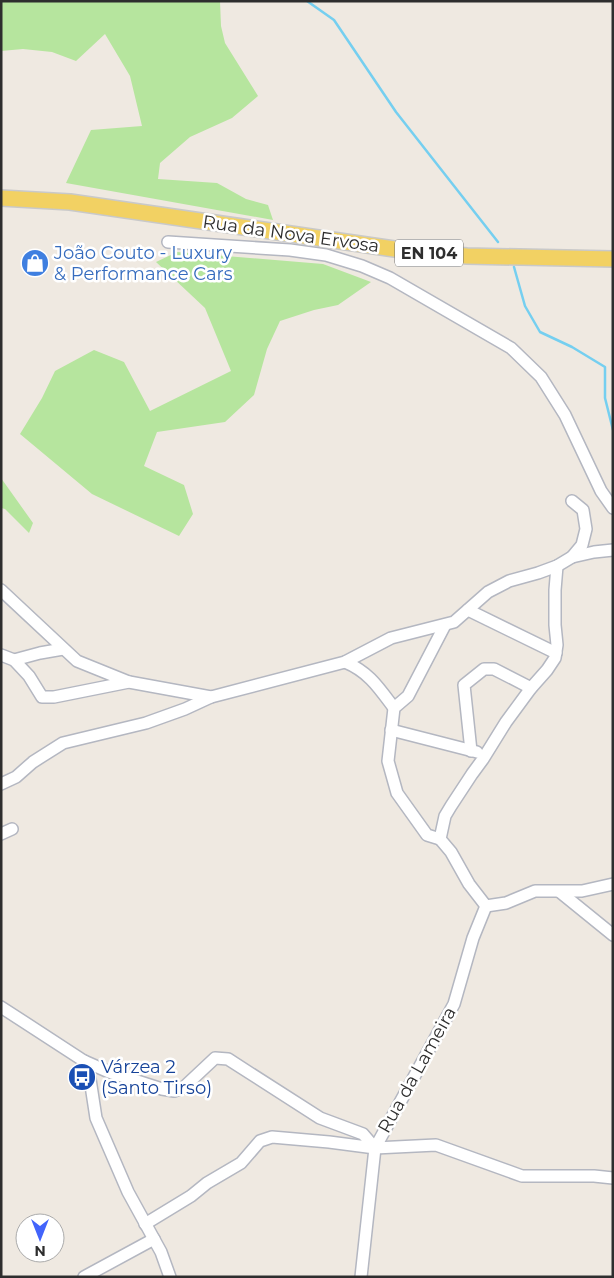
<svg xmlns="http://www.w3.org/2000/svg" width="614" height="1278" viewBox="0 0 614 1278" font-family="Montserrat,sans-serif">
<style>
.green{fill:#b6e59e}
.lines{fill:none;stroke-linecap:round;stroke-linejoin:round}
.stream{stroke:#75cff0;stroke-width:2.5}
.minor-casing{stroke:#b4b7c1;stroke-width:14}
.major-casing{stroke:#c9c9c9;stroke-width:18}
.minor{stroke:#fff;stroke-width:11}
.major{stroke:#f2d163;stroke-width:15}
.labels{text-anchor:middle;stroke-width:5;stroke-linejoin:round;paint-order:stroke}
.shield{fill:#fff;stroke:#6d6d6d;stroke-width:1}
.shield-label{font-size:16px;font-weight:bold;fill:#2e2e2e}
.street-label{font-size:18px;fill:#2e2e2e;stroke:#fff}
.shop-label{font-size:18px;fill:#366cbe;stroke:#fff;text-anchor:start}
.transit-label{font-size:18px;fill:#164399;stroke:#fff;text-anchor:start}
</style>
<rect width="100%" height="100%" fill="#efe9e1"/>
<!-- green -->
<g class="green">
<polygon points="1,1 220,1 221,26 225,43 258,96 232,118 190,137 160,163 158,179 217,183 246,199 268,205 273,220 66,183 91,130 142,126 130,76 105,34 76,61 52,52 23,49 1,51"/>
<polygon points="177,252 323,264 371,282 338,305 314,310 280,321 267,349 254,395 225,422 157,432 144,466 184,485 193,514 179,536 92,494 20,434 42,398 55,371 94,350 124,362 150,411 231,371 205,308 156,262"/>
<polygon points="1,478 33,523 29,533 5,509 1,508"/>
</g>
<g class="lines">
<!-- stream -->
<g class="stream">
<polyline points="307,1 334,20 396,112 498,242"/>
<polyline points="514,267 525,306 540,332 572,347 605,367 605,398 613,430"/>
</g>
<defs>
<g id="minor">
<polyline points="168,242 290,250 326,255 362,266 390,278 511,348 541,377 565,415 601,491 613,508"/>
<polyline points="572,557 594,552 613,550"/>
<polyline points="1,590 77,661 129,682"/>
<polyline points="468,610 556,653"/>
<polyline points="1,655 14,660 29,676 42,697 54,697 129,682 211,697 345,662 391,638 454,622 488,592 509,581 538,573 557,566 572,557 582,545 586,529 583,510 572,501"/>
<polyline points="14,660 40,653 63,649"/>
<path d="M345,662C369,672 379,688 394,708"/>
<polyline points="391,730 477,752"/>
<polyline points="471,751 464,685 484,669 494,669 531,688"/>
<polyline points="1,784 16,777 33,762 63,743 146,723 185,709 211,697"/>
<polyline points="1,834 12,829"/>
<polyline points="440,839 427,835 397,793 388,761 394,708 408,696 445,625"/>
<polyline points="560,892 613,935"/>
<polyline points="486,906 469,884 451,852 440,839 445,816 451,806 472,774 483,759 506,722 531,688 547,670 555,658 557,645 555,625 555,590 557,566"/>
<polyline points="486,906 506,903 535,891 582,891 613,884"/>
<polyline points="1,1007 84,1061 109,1072 162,1089 174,1091 183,1088 215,1058 228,1059 320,1118 363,1134 375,1148"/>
<polyline points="84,1061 90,1079 96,1118 128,1192 161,1252 170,1277"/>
<polyline points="145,1224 191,1196 207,1183 241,1163 260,1141 272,1137 329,1142 375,1148 436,1145 522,1176 594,1176 613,1178"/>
<polyline points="84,1277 154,1239"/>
<polyline points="361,1277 375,1148 454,1004 473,938 486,906"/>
</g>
<polyline id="major" points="1,198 70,202 415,252 467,256 613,259"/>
</defs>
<!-- minor casing -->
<use href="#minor" class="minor-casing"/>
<!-- major casing -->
<use href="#major" class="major-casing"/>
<!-- minor -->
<use href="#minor" class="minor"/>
<!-- major -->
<use href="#major" class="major"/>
</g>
<!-- icons -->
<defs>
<symbol id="shop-disc" viewBox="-11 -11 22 22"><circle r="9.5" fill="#3f7fe0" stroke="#fff"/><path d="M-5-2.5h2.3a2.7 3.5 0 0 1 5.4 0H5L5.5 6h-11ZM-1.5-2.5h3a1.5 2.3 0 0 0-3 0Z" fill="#fff"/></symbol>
<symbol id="bus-disc" viewBox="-11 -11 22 22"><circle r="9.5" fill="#1a4fb4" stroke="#fff"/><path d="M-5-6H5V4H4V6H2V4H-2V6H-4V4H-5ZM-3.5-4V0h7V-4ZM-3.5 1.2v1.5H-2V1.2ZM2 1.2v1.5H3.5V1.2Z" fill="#fff"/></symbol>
</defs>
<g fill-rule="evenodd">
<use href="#shop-disc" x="19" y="247" width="32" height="32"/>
<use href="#bus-disc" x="66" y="1061" width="32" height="32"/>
</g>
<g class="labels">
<!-- shield labels -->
<rect class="shield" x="395" y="239.5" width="68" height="27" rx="4"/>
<g class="shield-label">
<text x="429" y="259">EN 104</text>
</g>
<!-- street labels -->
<g class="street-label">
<text transform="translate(291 234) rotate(8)" y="6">Rua da Nova Ervosa</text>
<text transform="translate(417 1070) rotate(-61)" y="6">Rua da Lameira</text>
</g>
<!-- shop labels -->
<g class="shop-label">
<text x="54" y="259">João Couto - Luxury<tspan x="54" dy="21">&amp; Performance Cars</tspan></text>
</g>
<!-- transit labels -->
<g class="transit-label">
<text x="101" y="1073">Várzea 2<tspan x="101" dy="21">(Santo Tirso)</tspan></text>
</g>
</g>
<!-- border -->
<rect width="614" height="1278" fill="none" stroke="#2e2e2e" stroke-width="5"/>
<!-- north arrow -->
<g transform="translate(40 1238) rotate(180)"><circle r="24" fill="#ffffff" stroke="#ababab"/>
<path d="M0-4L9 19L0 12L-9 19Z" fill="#4264fb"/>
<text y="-8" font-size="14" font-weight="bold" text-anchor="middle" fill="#2e2e2e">N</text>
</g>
</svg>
